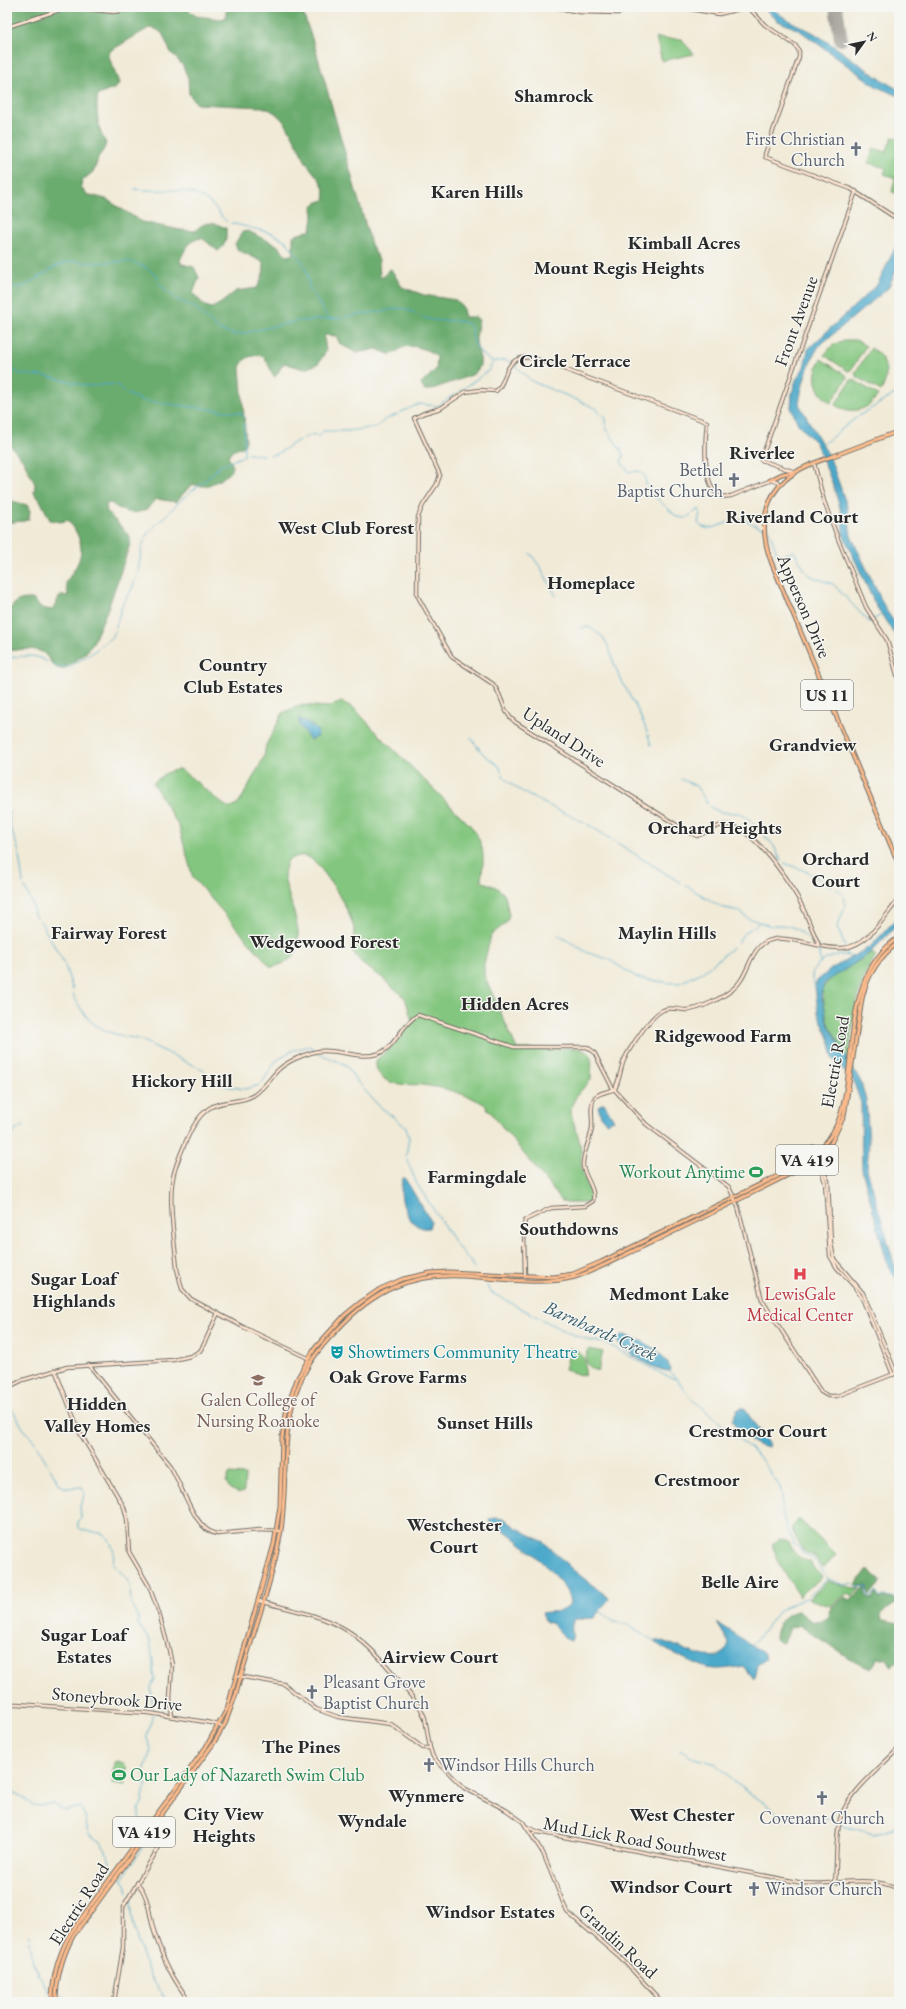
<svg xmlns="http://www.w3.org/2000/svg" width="906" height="2009" viewBox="0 0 906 2009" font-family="'EB Garamond',serif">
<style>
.green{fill:#83c67f;stroke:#577855}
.forest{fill:#6aab6e;stroke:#4a6b4c;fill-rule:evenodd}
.water{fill:#4ca9ca;stroke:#3c6a7a}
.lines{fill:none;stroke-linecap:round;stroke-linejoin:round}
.stream{stroke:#4ca9ca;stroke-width:1}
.runway{stroke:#8e8a81;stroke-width:14}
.secondary-casing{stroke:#706e67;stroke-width:4.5}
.primary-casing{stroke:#706e67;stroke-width:5}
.secondary{stroke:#fde4d1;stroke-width:2.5}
.primary{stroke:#fbbb8c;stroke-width:3}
.labels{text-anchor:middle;stroke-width:3;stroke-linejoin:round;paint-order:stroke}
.shield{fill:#f6f6f2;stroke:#686867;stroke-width:1}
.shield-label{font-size:17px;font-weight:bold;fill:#2b2b2b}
.worship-label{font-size:18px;fill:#5b616d;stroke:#f6f6f2;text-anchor:start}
.street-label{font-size:18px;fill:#2b2b2b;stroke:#f6f6f2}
.leisure-label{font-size:18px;fill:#27864d;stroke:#f6f6f2;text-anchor:end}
.health-label{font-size:18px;fill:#be3a42;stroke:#f6f6f2}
.culture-label{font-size:18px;fill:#0d838f;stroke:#f6f6f2;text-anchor:start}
.education-label{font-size:18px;fill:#785e54;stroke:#f6f6f2}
.neighbourhood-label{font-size:19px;font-weight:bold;fill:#2b2b2b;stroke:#f6f6f2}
.water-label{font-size:19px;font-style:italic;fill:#385d6b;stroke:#f6f6f2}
</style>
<rect width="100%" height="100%" fill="#f6f6f2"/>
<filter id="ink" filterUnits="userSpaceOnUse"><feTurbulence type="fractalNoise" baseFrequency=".025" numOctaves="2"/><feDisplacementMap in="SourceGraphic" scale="8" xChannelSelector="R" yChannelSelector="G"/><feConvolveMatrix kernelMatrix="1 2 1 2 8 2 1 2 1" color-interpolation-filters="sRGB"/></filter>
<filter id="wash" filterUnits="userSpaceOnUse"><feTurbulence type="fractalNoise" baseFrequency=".012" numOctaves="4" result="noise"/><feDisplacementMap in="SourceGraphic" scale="16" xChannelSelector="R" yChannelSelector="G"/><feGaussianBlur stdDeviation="0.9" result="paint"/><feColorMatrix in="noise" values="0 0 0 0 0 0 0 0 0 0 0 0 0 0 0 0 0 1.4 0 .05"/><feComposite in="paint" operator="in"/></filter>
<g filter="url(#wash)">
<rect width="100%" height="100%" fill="#f1ead7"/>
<!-- green -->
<g class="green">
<polygon points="656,38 681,39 694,54 662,61"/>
<polygon points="892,137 899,139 899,194 892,192 895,178 884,174 886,168 868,163 874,148 886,152"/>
<polygon points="844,340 856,340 866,346 851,370 848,371 824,355 833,345"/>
<path d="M871,348C887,358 890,375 881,391L856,376L855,373Z"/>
<path d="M821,359L846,375L847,378L831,403C815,393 811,375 821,359Z"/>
<path d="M851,380H854L878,395C868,411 851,415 835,405Z"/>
<path d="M342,702L354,708L380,736L471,826C486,847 484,857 481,881L496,887L505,895L509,915L506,923L491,935L484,964V975L517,1049L578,1048C596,1054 591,1063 591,1080C557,1113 576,1114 581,1150C582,1154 581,1159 581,1163C582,1174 588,1186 591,1196L590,1201L588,1203H566L561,1200L484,1104C466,1094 443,1087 422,1085C412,1084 397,1086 388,1081C380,1078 373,1067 377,1059L394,1045L412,1021L405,998L380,976L363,965L351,949C352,943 354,936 354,930C353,915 322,863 308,857C300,854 295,857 288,860C286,865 284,871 284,875C288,906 321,959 271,967L193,878L179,827L153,783L166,773L179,769C197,780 211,797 229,808L238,804L243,796L264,757L266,745L283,713L300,705L328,707Z"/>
<path d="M872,952L876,956C855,986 854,1023 848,1059L827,1021L822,989L829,980Z"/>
<path d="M570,1348C584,1352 588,1362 584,1376L565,1370Z"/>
<path d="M588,1349L603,1352L598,1371C586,1368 584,1360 588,1349Z"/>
<polygon points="229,1474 245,1475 244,1492 239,1493 230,1489 226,1483"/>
<polygon points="799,1519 836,1555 825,1567 822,1567 814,1556 803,1551 791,1528"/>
<path d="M780,1539C791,1541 788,1545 794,1552C798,1557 805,1561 811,1562L814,1569L822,1576C818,1586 804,1586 800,1597L778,1562L772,1544Z"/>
<path d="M828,1581C839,1585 849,1588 860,1588L851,1596L848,1593L830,1606L809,1599Z"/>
<polygon points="114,1762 124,1763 124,1765 127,1767 125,1785 112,1783"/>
</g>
<!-- forest -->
<g class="forest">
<path d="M7,7H185L196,16L222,19L226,17V7H258L267,11L286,7H301L315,47L371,244L379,260L380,277L385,276L388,270L391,269L402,287L424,295L456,300L462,306L465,317H475L479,320C478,326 476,333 476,339C476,353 488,364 472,375L430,390H424L421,384L436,369L437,357C430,350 412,343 402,348C398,350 395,353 391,355L376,349L357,353L340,344L336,336L326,335L324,337L326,351L318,364L304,369L284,363L275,377C268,370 269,352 253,356C246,357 242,362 240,368L246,441L244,446L230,452L228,457L233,466C231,475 213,485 204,486C199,486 195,484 191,485L176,502L157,499C152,502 149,508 145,510C132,516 120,511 111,503L106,504L107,512L130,536V544L109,606L92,645L84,655L63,669C52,670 50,657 42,652C32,647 18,650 7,651V609H10C17,599 21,599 33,599L41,608L52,610C57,607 56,598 61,596C63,595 66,596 68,595L66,582C84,557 87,545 68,520L61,522L50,520L40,500L34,493L35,484L23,460L7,442ZM149,28L156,29L162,33L170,51L183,66L188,78L189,94L197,104L262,107C287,113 294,142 306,162C313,174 328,184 324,200L316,203L312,208L313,217L311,230L293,236V254L287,256L277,245L248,231L242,232L235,244L238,250L263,262C266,269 261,281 257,288L236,291L221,303L212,308L205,306L193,293L199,278L194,267L182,264L180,261C183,252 191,238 202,238L218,251C226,245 227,239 226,228C213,222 205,220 195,231L180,230L142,222L106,199L86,194L81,187L82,181L94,171L99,156L104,149L106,143C98,132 95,108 98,95L116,88L119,83L109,57L110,51Z"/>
<path d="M7,491L12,501L27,505L30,511L29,519C23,523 15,520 7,524Z"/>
<polygon points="868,1569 882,1581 870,1595 868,1592 867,1585 858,1586 856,1584"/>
<path d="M864,1587H866L865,1593L869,1598H873L875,1593L880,1599L883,1597L899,1599V1601L880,1615L883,1620L899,1623V1661L892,1666L887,1660L878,1658L871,1669L855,1662L799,1625L790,1628L785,1641L782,1643L777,1641L775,1638C775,1626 786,1612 798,1611L811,1621L819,1622L827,1618L831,1607L845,1597L849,1600Z"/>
</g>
<!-- water -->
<g class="water">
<path d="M763,7H772C783,20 800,25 814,33C843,51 869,73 899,90V96L877,87L799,30L778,21Z"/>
<path d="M899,240V264L888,288L819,346C808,363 802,384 799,404L830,458L847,506L851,536L886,610L899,629V642L875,604L843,534L842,514L833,485L816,443L798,424L791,408L792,393L796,380L804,367L808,349L877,285Z"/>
<polygon points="299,718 315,728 318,731 317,737 310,740 300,726"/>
<polygon points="899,916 899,923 870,953 829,980 824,984 821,995 825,1008 827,1022 861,1082 866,1100 869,1142 867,1169 895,1267 899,1274 899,1283 888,1266 862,1170 861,1103 853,1080 833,1059 829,1038 818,1013 815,986 817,981 831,969 871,946"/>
<polygon points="604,1103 614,1120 607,1123 601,1117 598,1106"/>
<path d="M404,1177L431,1221L429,1228C407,1232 395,1192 404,1177Z"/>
<path d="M624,1335C644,1340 662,1350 671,1369L670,1371C657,1372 623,1351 616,1340L619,1336Z"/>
<path d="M741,1408H744L769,1445L768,1447C756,1449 736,1431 732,1420L737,1410Z"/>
<path d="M495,1518L505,1519L515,1527L544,1542L573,1570L608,1597L609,1599L594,1618L575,1619C568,1626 575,1634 571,1641L566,1639L554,1625L545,1621L542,1613C550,1611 559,1613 566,1608C586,1595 516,1538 505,1531C500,1527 494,1526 489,1522L490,1519Z"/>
<path d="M717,1623L763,1652L766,1659L757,1665L754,1679L744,1666C712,1671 710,1671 681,1657C671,1652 663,1649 654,1641C674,1638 718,1676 729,1643Z"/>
</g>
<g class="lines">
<!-- stream -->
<g class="stream">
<polyline points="574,7 577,8"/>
<path d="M135,189C162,193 184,184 209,202C217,207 220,217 227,222"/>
<path d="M231,223L271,233L286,241L303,263L307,274L310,291C319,299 321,311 330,319"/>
<polyline points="159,283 166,291"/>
<polyline points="7,285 19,288 23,287 58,265 73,261 96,263 128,261 145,267 157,276 158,279"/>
<polyline points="169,293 176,299 194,307 219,330 235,335 297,321 342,318"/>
<path d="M417,314C422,317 427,319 432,320C443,322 460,318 469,325C474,329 471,334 473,339C476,350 484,357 493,362L505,360L511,362L533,382L580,401L597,409L599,413L606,418V428L622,452L623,456L621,462L629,472L639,471L645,476L646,484L651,493L677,517L686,518L699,509L700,512L698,523C707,535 724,522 736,520C750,518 752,526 763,528"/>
<polyline points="345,317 402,308 415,313"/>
<polyline points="7,359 12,369 19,374 45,376 88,386 114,384 119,386 125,393 143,401 242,413 244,418"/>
<polyline points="459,392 489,370 492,364"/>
<polyline points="401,412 419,404 438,406 455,394"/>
<polyline points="304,438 314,434 318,437 323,431 348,431 377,427 384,420 398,414"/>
<polyline points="823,444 857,417 895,394 899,389"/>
<polyline points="244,454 244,423"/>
<polyline points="248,454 263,455"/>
<polyline points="270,455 277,454 299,440"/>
<polyline points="766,528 769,530 777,554 783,555 794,551 806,572 813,577 833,584 869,622 881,615"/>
<polyline points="530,553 541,568 556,596"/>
<path d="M581,628L589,627C594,631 600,634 604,639C611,649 612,662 618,673C627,693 640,711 647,732"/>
<path d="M7,657C22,658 34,652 47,662"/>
<polyline points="52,664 58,668 69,667 92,653 113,636 123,603 132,589 138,572 142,546 148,533 182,499 207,479 219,467 245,455"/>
<polyline points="648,735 651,745"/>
<polyline points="471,738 483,754 499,766 501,771"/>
<path d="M502,774C513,793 564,811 584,823"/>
<polyline points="681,779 696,786 708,804"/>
<polyline points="7,801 8,804"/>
<polyline points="710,807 720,812 739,813 748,818 774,846 781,861"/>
<polyline points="9,811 10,827 18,848 23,883"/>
<polyline points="587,824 681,883"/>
<polyline points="784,863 808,872 831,886"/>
<polyline points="685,885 721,907 739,911 747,918 771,926"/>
<polyline points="25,888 33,905 34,915 37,918"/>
<path d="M837,889C853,900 841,914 837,927L845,946"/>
<polyline points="40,921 64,963"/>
<path d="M773,925C793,925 796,927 810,941"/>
<polyline points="558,935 588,953 608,959 638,978 670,983 679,983 703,972 732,948"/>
<polyline points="738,942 743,934 759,923"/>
<polyline points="814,946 819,948 819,956 821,961"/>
<polyline points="845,949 847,955"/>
<polyline points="65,966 73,990"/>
<path d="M816,987C800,968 834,949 852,957"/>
<path d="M73,994C90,1031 105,1032 141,1040"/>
<polyline points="143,1041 203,1070 217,1082 226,1086 245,1089 259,1085 264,1080 275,1062 289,1052 294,1050 310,1046 315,1051"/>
<polyline points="318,1053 346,1065 355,1079 378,1105 406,1127 409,1138 406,1156"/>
<polyline points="7,1141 18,1128 24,1126"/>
<polyline points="407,1160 417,1184 457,1246 470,1261 474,1269"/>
<polyline points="487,1286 490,1292 566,1332 591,1341 606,1343 662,1374 675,1379"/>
<polyline points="670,1371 692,1399 758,1455 780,1487 782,1496 782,1513 788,1532 794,1541 793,1543 799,1547 802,1553 813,1558 828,1579 844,1585 853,1583 857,1587 867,1586 866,1592 870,1597 876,1592 880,1598 883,1596 899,1598"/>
<path d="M7,1404L14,1412L23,1428L34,1441L60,1485L66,1488L82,1487L85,1494L80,1506L81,1518L78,1522V1527C87,1535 100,1529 107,1537C111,1541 112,1547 114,1552"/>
<polyline points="114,1554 113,1564 126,1578 130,1585 131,1604"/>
<polyline points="132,1607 139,1619 138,1624 150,1641 153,1662 153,1674 155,1679 151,1687 153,1711"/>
<polyline points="599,1610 614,1622 626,1624 654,1641"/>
<polyline points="752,1645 778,1612 795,1602 807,1598 828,1579"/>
<polyline points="680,1751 683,1751 694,1758 717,1764 734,1782 773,1809 781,1817 828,1819 837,1823"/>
<polyline points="7,1790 19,1795 33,1805 41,1806 52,1803 64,1811 80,1807 85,1816 88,1833 100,1842 105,1849 113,1870"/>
<polyline points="840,1824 873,1834 899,1826"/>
<polyline points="141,1828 145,1823 139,1817 139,1808 142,1803 146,1784 144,1772 151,1750 146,1735 152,1722 153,1715"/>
<polyline points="119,1876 126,1884 128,1892"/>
<polyline points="123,1878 145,1843"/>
<path d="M131,1896C131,1922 138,1948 149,1973C153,1984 161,1992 167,2002"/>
<polyline points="29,1935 33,1963 49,1993"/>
<polyline points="60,1994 69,2002"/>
</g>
<!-- runway -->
<polyline class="runway" points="836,7 841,39"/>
</g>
</g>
<g filter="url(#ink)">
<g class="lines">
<defs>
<g id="secondary">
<polyline points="554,7 579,12 618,13 639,7"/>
<polyline points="679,7 719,14 748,7 765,25 795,45 799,51 799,57 765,154 765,157 851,189 899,220"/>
<polyline points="7,27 69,7 113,12 146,7"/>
<polyline points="814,463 824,501 838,539 866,607 887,640 899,682"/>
<polyline points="795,472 761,460 856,191"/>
<path d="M780,485L777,481L772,480L731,496L720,497C702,485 705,441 707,422L534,358C501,354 509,381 496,391L480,390L465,392L441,408L424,413L414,418L440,475L437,484L423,505L418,517L417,595L452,657L493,684C503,696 502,712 515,722L686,831L697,836C706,833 714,825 725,825C752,825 785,876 798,898C806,913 812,930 819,945"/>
<polyline points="816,1153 828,1181 831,1243 834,1259 863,1293 896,1373"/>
<polyline points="813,1155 821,1170 825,1182 830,1256 837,1268 854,1286 862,1298 893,1375"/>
<path d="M525,1276C525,1265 523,1226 525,1220L551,1208L585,1206L593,1201C596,1189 585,1178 583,1166C582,1153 591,1140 592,1127C593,1118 589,1105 595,1097C600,1092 608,1092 615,1089C620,1079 620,1070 624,1060C629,1049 651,1015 663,1010C671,1006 678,1010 686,1010C699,1010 724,997 733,989C749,977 749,948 768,941C780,936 792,940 804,942C816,945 830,949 843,948C868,946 884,917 899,899"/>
<path d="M308,1358L245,1328L191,1299L182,1289L177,1269C175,1243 168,1202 173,1178C175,1165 181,1153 186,1141C191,1129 197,1117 208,1109C221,1099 240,1104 254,1095C264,1088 269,1080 277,1071C286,1062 302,1055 314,1052C335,1047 357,1060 377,1054C396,1048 401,1024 418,1015L514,1047H587L594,1052L612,1087L646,1124L729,1187L738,1207L762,1300L821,1392L828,1396H837L899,1372"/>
<path d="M89,1365L170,1466C182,1484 195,1533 218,1534L259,1530L281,1531"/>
<polyline points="55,1370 80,1433 124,1507 127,1519 129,1552 149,1586 159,1613 169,1650 172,1665 170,1699 172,1716"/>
<polyline points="7,1388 23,1380 67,1367 173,1360 191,1356 200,1351 204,1344 218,1313"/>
<path d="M259,1601C287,1609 318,1614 343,1628C372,1644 401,1682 421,1709L425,1718L430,1748L433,1757L464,1788L506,1810L523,1822L543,1853L567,1912L619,1956L662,2002"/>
<polyline points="237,1676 284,1684 316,1709 338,1717 391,1724 423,1748 430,1748"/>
<polyline points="7,1704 17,1704 149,1713 212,1723 223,1727"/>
<polyline points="527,1827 539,1832"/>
<path d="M532,1834L537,1832L543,1833L803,1883C836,1886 868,1874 899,1889"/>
<path d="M137,1883C150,1896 149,1918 155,1934C164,1962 173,1979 190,2002"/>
<path d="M835,1883C837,1863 835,1839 840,1819C847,1794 881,1767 899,1748"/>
<polyline points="114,2002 123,1947 123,1907 159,1847 144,1837"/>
</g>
<g id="primary">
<path d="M899,431C878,439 857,447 836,455C823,460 808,464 796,472C762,493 758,529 772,564L899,865"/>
<polyline points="770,480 782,474 795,472"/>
<polyline points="813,1147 819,1149"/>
<path d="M52,2002C52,1977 58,1956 70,1934L206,1747L227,1709L274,1544L280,1506L282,1437L287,1408L297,1379L315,1348L345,1315L361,1302L380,1289L403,1279L430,1273L449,1272L554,1277L573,1274L601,1262L800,1165C810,1157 822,1149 829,1138C841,1122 844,1102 847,1084C854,1033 851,969 899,937"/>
<path d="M56,2002C56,1978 62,1957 73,1936L213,1744L225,1724L236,1694C250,1640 272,1586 281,1530C288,1482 280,1431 299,1385C307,1363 321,1346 337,1330C373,1291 410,1273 463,1276C496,1278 544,1286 575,1277C598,1270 621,1256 644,1246C696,1221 748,1195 800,1169L818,1157L831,1143L844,1116L862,999C867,976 880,956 899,942"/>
</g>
</defs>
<!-- secondary casing -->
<use href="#secondary" class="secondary-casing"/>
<!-- primary casing -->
<use href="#primary" class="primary-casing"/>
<!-- secondary -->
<use href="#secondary" class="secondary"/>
<!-- primary -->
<use href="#primary" class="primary"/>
</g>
</g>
<!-- icons -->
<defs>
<symbol id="church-bare" viewBox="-9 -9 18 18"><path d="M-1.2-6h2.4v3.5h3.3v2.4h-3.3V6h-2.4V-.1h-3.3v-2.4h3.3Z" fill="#6b7280" stroke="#f6f6f2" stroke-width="2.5" paint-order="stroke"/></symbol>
<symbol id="stadium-bare" viewBox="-9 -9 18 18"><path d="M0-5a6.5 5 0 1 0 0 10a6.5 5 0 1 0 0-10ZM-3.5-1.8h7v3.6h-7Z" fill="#2e9e5b" stroke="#f6f6f2" stroke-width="2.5" paint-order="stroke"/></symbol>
<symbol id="hospital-bare" viewBox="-9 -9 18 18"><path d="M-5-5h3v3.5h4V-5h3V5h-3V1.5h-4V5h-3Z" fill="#e0444e" stroke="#f6f6f2" stroke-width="2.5" paint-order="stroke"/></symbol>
<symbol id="theatre-bare" viewBox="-9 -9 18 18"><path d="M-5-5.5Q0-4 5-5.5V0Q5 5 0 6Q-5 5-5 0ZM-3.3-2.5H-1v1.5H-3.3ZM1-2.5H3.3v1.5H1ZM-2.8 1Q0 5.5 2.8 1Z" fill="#0f9aa8" stroke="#f6f6f2" stroke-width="2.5" paint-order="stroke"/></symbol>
<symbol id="university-bare" viewBox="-9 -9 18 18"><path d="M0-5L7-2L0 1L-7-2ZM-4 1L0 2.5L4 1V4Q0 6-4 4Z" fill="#8d6e63" stroke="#f6f6f2" stroke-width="2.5" paint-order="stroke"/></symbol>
</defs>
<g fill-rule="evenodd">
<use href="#church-bare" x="846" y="139" width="20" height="20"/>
<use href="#church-bare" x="724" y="470" width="20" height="20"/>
<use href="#stadium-bare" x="746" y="1162" width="20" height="20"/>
<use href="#hospital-bare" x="790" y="1264" width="20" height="20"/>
<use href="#theatre-bare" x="327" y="1342" width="20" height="20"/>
<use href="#university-bare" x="248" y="1370" width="20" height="20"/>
<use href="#church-bare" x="302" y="1682" width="20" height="20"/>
<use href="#church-bare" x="419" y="1755" width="20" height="20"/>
<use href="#stadium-bare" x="109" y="1765" width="20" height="20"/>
<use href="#church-bare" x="812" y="1788" width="20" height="20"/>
<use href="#church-bare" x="744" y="1879" width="20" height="20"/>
</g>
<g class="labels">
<!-- shield labels -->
<g class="shield">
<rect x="801" y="680" width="52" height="30" rx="3"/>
<rect x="776" y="1145" width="62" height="30" rx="3"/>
<rect x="113" y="1817" width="62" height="30" rx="3"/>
</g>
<g class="shield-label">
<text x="827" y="701">US 11</text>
<text x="807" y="1166">VA 419</text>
<text x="144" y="1838">VA 419</text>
</g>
<!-- worship labels -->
<g class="worship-label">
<text x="845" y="145" text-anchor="end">First Christian<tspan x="845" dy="21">Church</tspan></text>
<text x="723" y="476" text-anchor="end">Bethel<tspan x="723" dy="21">Baptist Church</tspan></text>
<text x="323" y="1688">Pleasant Grove<tspan x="323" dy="21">Baptist Church</tspan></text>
<text x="440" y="1771">Windsor Hills Church</text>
<text x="822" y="1824" text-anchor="middle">Covenant Church</text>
<text x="765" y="1895">Windsor Church</text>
</g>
<!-- street labels -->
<g class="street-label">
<text transform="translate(796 321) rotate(-70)" y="6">Front Avenue</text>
<text transform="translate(804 606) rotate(67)" y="6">Apperson Drive</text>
<text transform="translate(564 737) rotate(33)" y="6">Upland Drive</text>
<text transform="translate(835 1062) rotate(-80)" y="6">Electric Road</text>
<text transform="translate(117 1699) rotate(5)" y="6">Stoneybrook Drive</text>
<text transform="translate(635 1839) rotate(10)" y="6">Mud Lick Road Southwest</text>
<text transform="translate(79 1904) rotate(-57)" y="6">Electric Road</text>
<text transform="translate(618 1941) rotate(43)" y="6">Grandin Road</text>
</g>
<!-- leisure labels -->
<g class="leisure-label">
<text x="745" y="1178">Workout Anytime</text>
<text x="130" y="1781" text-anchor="start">Our Lady of Nazareth Swim Club</text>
</g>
<!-- health labels -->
<g class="health-label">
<text x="800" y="1300">LewisGale<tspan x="800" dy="21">Medical Center</tspan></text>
</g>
<!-- culture labels -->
<g class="culture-label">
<text x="348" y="1358">Showtimers Community Theatre</text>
</g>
<!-- education labels -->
<g class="education-label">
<text x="258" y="1406">Galen College of<tspan x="258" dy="21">Nursing Roanoke</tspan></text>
</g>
<!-- neighbourhood labels -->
<g class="neighbourhood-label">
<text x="554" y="102">Shamrock</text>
<text x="477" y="198">Karen Hills</text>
<text x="684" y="249">Kimball Acres</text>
<text x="619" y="274">Mount Regis Heights</text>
<text x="575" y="367">Circle Terrace</text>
<text x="762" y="459">Riverlee</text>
<text x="792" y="523">Riverland Court</text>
<text x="346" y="534">West Club Forest</text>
<text x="591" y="589">Homeplace</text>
<text x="233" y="671">Country<tspan x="233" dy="22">Club Estates</tspan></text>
<text x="813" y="751">Grandview</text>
<text x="715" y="834">Orchard Heights</text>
<text x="836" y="865">Orchard<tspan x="836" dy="22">Court</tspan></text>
<text x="109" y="939">Fairway Forest</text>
<text x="667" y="939">Maylin Hills</text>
<text x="324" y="948">Wedgewood Forest</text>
<text x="515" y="1010">Hidden Acres</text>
<text x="723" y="1042">Ridgewood Farm</text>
<text x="182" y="1087">Hickory Hill</text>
<text x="477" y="1183">Farmingdale</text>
<text x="569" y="1235">Southdowns</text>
<text x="74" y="1285">Sugar Loaf<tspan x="74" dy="22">Highlands</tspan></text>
<text x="669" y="1300">Medmont Lake</text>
<text x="398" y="1383">Oak Grove Farms</text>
<text x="97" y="1410">Hidden<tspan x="97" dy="22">Valley Homes</tspan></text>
<text x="485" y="1429">Sunset Hills</text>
<text x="758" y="1437">Crestmoor Court</text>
<text x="697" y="1486">Crestmoor</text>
<text x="454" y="1531">Westchester<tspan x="454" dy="22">Court</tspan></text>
<text x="740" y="1588">Belle Aire</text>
<text x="84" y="1641">Sugar Loaf<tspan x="84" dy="22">Estates</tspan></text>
<text x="440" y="1663">Airview Court</text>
<text x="301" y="1753">The Pines</text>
<text x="426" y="1802">Wynmere</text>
<text x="224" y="1820">City View<tspan x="224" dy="22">Heights</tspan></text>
<text x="682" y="1821">West Chester</text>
<text x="372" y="1827">Wyndale</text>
<text x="671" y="1893">Windsor Court</text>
<text x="490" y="1918">Windsor Estates</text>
</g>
<!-- water labels -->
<g class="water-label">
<text transform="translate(601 1330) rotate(24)" y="7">Barnhardt Creek</text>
</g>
</g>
<!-- margin -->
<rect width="906" height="2009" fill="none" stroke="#f6f6f2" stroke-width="24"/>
<!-- north arrow -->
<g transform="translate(864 42) rotate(57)" stroke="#f6f6f2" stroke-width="3" paint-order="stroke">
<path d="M0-3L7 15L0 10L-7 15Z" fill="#2b2b2b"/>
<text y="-6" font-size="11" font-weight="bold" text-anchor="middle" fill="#2b2b2b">N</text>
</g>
</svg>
